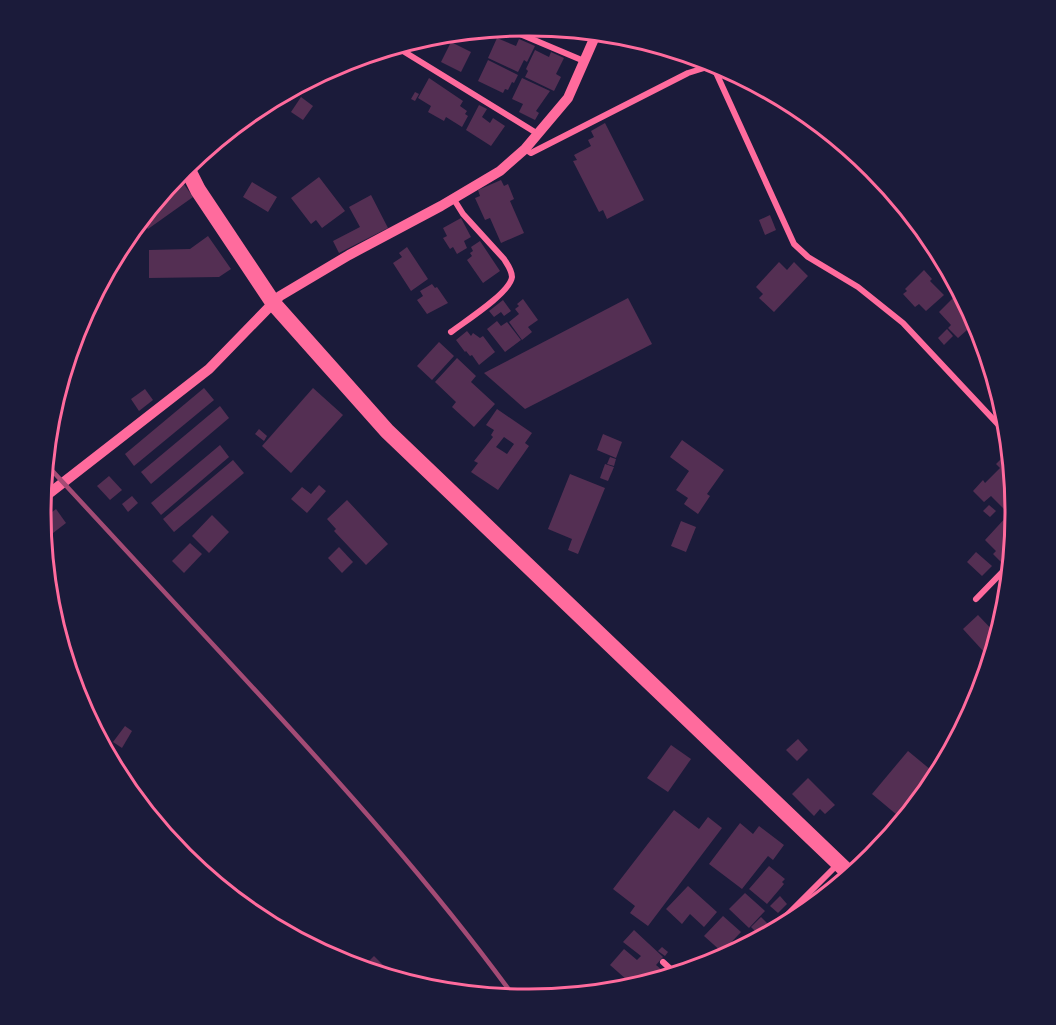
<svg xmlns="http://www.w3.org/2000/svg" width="1056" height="1025" viewBox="0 0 1056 1025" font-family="Raleway,sans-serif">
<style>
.building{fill:#542f53;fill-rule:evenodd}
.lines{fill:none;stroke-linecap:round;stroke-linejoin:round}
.minor{stroke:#ff6b9d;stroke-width:6}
.tertiary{stroke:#ff6b9d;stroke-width:10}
.trunk{stroke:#ff6b9d;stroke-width:16}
.rail{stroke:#a44b75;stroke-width:4.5}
.rim{fill:none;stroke:#ff6b9d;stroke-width:3}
</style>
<rect width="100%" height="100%" fill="#1b1b3a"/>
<!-- building -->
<g class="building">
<polygon points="497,38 516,46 519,39 535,46 527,62 524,60 518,72 488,58"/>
<polygon points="451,42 471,52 461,72 441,62"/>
<polygon points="535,50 549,57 551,52 564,58 556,74 561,77 554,91 525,77 528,71 526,69"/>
<polygon points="488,60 518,75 514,83 512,82 508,90 505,89 503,93 478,81"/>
<polygon points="429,78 463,101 460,106 467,111 465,114 468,116 462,127 446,117 444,121 428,112 431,106 418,98"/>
<polygon points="522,78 550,91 536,111 539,113 535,120 519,112 523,104 512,99"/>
<polygon points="415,92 419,94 415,101 411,99"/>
<polygon points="301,97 313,106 303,120 291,112"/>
<polygon points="479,105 487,109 482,117 490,123 493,118 505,126 491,146 466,130"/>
<polygon points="605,123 644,200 607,219 603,210 599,212 573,161 577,160 574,155 591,146 588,140 594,137 591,131"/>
<polygon points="319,177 345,211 322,228 316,220 311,224 291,198"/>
<polygon points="181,180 193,197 148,229 141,220 163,193"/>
<polygon points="501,180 504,186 508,184 514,199 510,201 524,233 501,243 490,218 485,220 475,198 480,196 478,190"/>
<polygon points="252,182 277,197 268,212 243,197"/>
<polygon points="371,195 388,228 339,253 333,241 360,227 349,207"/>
<polygon points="770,215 776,230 765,235 759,220"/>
<polygon points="461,218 471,237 464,241 467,248 457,254 453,247 450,249 443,238 447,236 443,228"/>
<polygon points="208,236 231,269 219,277 149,278 149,250 190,249"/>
<polygon points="480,241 500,271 483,283 467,260 472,256 470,253 473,251 471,247"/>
<polygon points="407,247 428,279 411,291 393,263 402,257 399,253"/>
<polygon points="779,262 787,270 794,262 808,276 774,312 759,298 763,294 756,287"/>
<polygon points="924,270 932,279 930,281 944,295 926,311 919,304 915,307 903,294 907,291 905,289"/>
<polygon points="432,284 435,288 437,287 448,303 427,314 417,300 423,296 420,291"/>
<polygon points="956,295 965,306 967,305 976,322 958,338 948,328 951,325 939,312"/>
<polygon points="628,298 652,344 525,409 484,373"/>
<polygon points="523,299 538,320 528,327 532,332 522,340 509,322 519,314 515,309 519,306 517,304"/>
<polygon points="503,300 511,311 504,316 501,312 494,317 489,311"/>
<polygon points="497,321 501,326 507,322 521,340 505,352 487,329"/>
<polygon points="947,329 953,336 944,345 938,338"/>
<polygon points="467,331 471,336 473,333 480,338 483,336 495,352 479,365 472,355 470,356 466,351 465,352 456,340"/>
<polygon points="439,342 454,356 432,380 417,366"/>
<polygon points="457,358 476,376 471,382 495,404 474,427 452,407 456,402 435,382"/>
<polygon points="204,388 214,400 134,466 125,454"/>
<polygon points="313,388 343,415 291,473 262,446"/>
<polygon points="145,389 153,400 139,411 131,399"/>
<polygon points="220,406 229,418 151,484 141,472"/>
<path d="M497,409L532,433L525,443L529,446L498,490L471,472L478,463L474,461L493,437L491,435L494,430L486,425ZM504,437L514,444L507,454L496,447Z"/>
<polygon points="259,429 267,436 264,441 255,434"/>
<polygon points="603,434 622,442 616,458 597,450"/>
<polygon points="682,440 724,470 707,494 710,496 698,514 684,504 688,498 676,490 689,471 670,457"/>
<polygon points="220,445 229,457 161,515 151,503"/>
<polygon points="1009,451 1014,500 1004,509 991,496 984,502 973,491 983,480 985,483 1000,468 996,464"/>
<polygon points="610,457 616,459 614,466 607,464"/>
<polygon points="233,460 244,473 174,532 163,519"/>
<polygon points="605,464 614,467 608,481 600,478"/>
<polygon points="570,474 605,488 578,554 568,550 572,539 548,529"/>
<polygon points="109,476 122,490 110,500 97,486"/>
<polygon points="319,485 326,491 307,513 291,499 302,487 311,494"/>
<polygon points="132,496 138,503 128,512 122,504"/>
<polygon points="347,500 388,544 366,565 334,531 336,529 327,519"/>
<polygon points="989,505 996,511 990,517 983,511"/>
<polygon points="56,509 66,523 44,540 42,520"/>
<polygon points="212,515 229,532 209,553 192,536"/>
<polygon points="1008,515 1014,521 1011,555 1003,564 993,554 996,551 985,540"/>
<polygon points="681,521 696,527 686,552 671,546"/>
<polygon points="190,543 202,554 184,573 172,561"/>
<polygon points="339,547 353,562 342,573 328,558"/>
<polygon points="976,552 992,566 982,576 967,562"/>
<polygon points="978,615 997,635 995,641 984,652 963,629"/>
<polygon points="125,726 132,731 122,748 113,742"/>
<polygon points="798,739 808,750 797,761 786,750"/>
<polygon points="671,745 691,759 668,792 647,778"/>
<polygon points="908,751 937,775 933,783 903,820 872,794"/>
<polygon points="808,778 835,805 825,814 820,809 814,816 792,794"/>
<polygon points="674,810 699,829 708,817 722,828 648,926 630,913 635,906 613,889"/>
<polygon points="740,823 753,834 759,826 784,845 773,860 768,856 742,889 709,864"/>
<polygon points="769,866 785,879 782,882 784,884 767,904 749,889"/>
<polygon points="688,886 717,912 704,927 690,914 682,924 666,909"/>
<polygon points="745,893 765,911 749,928 729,909"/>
<polygon points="780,896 787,904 778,913 770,906"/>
<polygon points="723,916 741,932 722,952 704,936"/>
<polygon points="761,917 768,924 758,934 751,927"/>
<polygon points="634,930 663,957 656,965 662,970 652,981 635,987 610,965 624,949 637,960 641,956 623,942"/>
<polygon points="662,947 668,952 665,956 658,951"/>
<polygon points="374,956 397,979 362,968"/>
<polygon points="438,979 450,992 428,989"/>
</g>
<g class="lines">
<!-- minor -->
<g class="minor">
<polyline points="520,34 584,61"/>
<polyline points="403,51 538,134"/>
<polyline points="713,66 794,244 808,257 858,287 903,323 1007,434"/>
<polyline points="525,149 531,153 688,73 717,64"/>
<path d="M451,332C464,322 510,293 512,277C512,270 507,264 504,259L463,214L453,198"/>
<polyline points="976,599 1010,564"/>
<polyline points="768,934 838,864"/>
<polyline points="663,962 676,974"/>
</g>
<!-- tertiary -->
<polyline class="tertiary" points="42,499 209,369 280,296 349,255 441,206 500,171 525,149 568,98 597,32"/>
<!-- trunk -->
<polyline class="trunk" points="186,166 198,190 274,304 387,431 851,875"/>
<!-- rail -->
<path class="rail" d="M46,464C112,535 177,606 243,677C338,780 433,885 515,998"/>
</g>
<!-- crop -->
<path d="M0 0H1056V1025H0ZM527 36H529A476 476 0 0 1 1005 512V513A476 476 0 0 1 529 989H527A476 476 0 0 1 51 513V512A476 476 0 0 1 527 36Z" fill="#1b1b3a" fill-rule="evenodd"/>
<path class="rim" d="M527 36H529A476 476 0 0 1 1005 512V513A476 476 0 0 1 529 989H527A476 476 0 0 1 51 513V512A476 476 0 0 1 527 36Z"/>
</svg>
